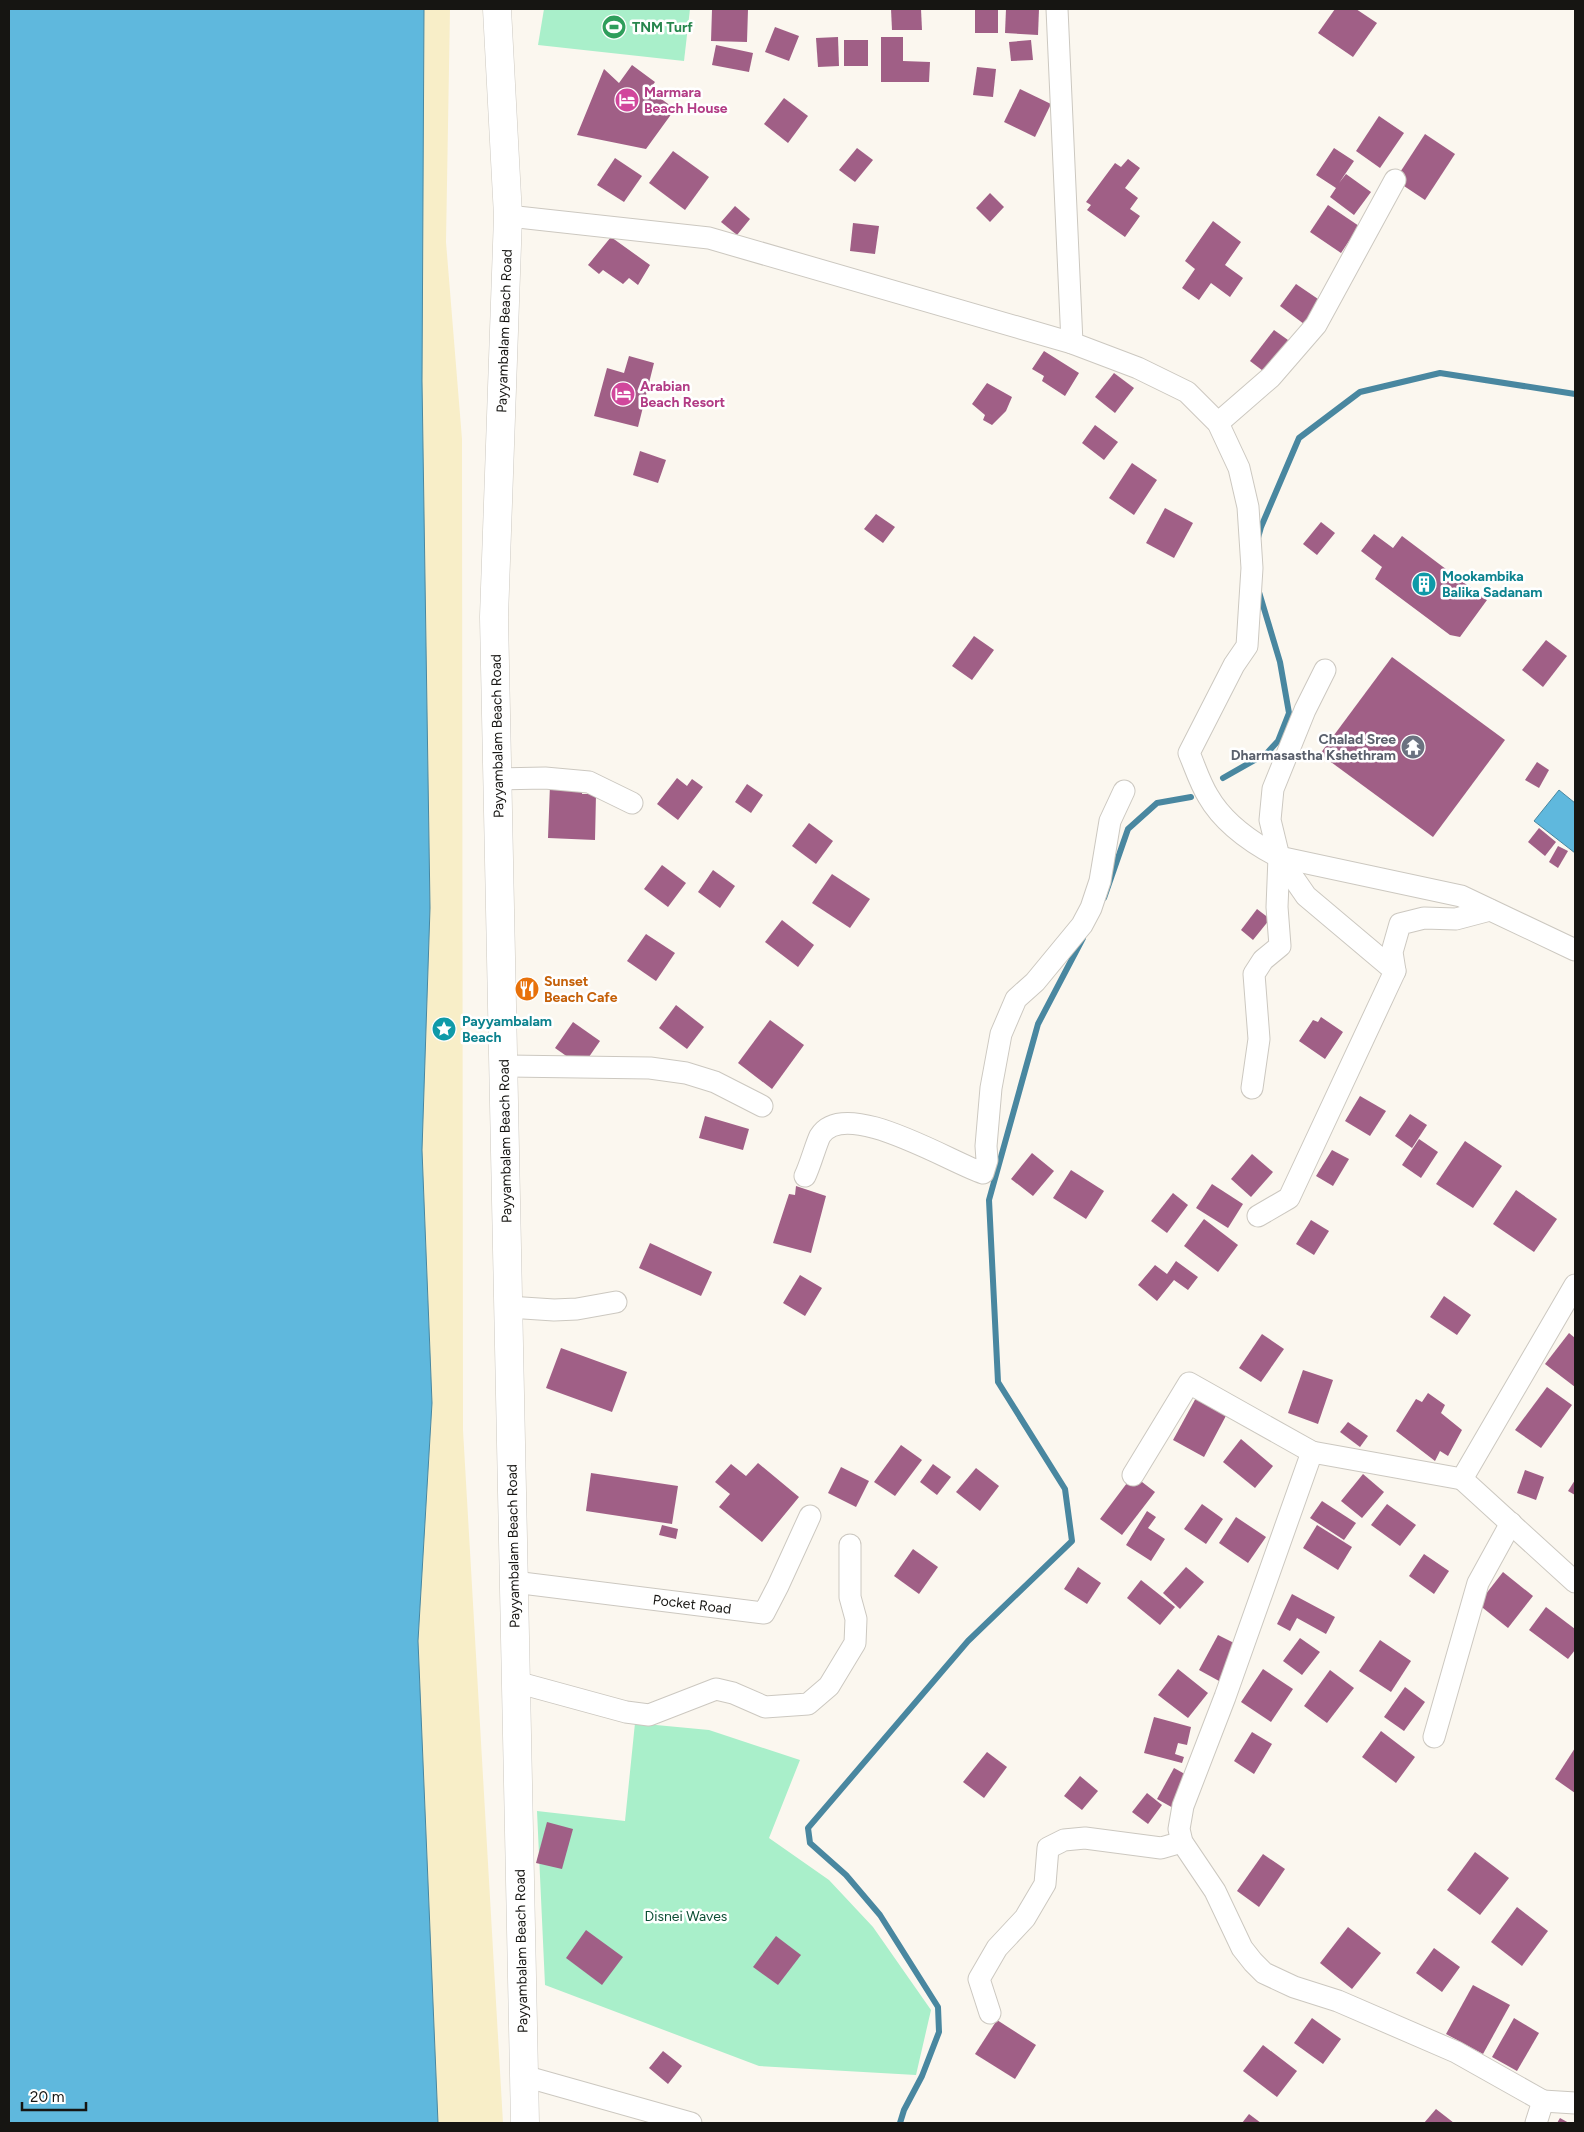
<svg xmlns="http://www.w3.org/2000/svg" width="1584" height="2132" viewBox="0 0 1584 2132" font-family="Figtree,sans-serif">
<style>
.green{fill:#a9efca}
.sand{fill:#f8eec8}
.water{fill:#5fb8dd;stroke:#4987a0}
.lines{fill:none;stroke-linecap:round;stroke-linejoin:round}
.stream{stroke:#4987a0;stroke-width:6}
.building{fill:#a05f86}
.street-casing{stroke:#ccc8c0;stroke-width:23}
.secondary-casing{stroke:#ccc8c0;stroke-width:29}
.street{stroke:#fff;stroke-width:21}
.secondary{stroke:#fff;stroke-width:28}
.labels{text-anchor:middle;stroke-width:5;stroke-linejoin:round;paint-order:stroke}
.leisure-label{font-size:14px;font-weight:bold;fill:#27864d;stroke:#fff;text-anchor:start}
.hotel-label{font-size:14px;font-weight:bold;fill:#b23c85;stroke:#fff;text-anchor:start}
.street-label{font-size:14px;fill:#161512;stroke:#fff}
.culture-label{font-size:14px;font-weight:bold;fill:#0d838f;stroke:#fff;text-anchor:start}
.worship-label{font-size:14px;font-weight:bold;fill:#5b616d;stroke:#fff;text-anchor:end}
.food-label{font-size:14px;font-weight:bold;fill:#c56008;stroke:#fff;text-anchor:start}
.park-label{font-size:14px;fill:#0c4e34;stroke:#fff}
</style>
<rect width="100%" height="100%" fill="#fbf7ef"/>
<!-- green -->
<g class="green">
<polygon points="544,9 690,9 684,61 538,45"/>
<polygon points="635,1723 709,1730 800,1760 769,1838 829,1880 873,1927 931,2010 916,2075 759,2066 545,1985 537,1811 625,1821"/>
</g>
<!-- sand -->
<polygon class="sand" points="424,9 450,9 446,242 462,439 463,1430 503,2123 438,2123 418,1641 432,1403 422,1150 430,908 422,381"/>
<!-- water -->
<g class="water">
<polygon points="9,9 424,9 422,381 430,908 422,1150 432,1403 418,1641 438,2123 9,2123"/>
<polygon points="1559,790 1575,803 1575,853 1534,821"/>
</g>
<g class="lines">
<!-- stream -->
<g class="stream">
<polyline points="1258,538 1261,527 1299,438 1360,392 1440,373 1575,394"/>
<polyline points="1223,778 1267,753 1278,741 1289,713 1280,662 1259,592"/>
<polyline points="1104,898 1128,829 1157,803 1191,797"/>
<polyline points="900,2123 904,2110 922,2076 939,2032 938,2007 880,1915 846,1875 810,1843 808,1828 968,1641 1072,1541 1065,1489 998,1382 989,1200 1038,1024 1083,938"/>
</g>
</g>
<!-- building -->
<g class="building">
<polygon points="712,9 748,9 747,42 711,41"/>
<polygon points="891,9 921,9 922,30 892,30"/>
<polygon points="975,9 998,10 998,33 975,33"/>
<polygon points="1006,9 1039,9 1038,35 1005,33"/>
<polygon points="1335,9 1356,9 1377,23 1353,57 1318,33"/>
<polygon points="775,27 799,36 789,61 765,52"/>
<polygon points="838,37 839,66 818,67 816,38"/>
<polygon points="881,37 903,37 903,61 930,62 929,82 881,82"/>
<rect x="844" y="40" width="24" height="26"/>
<polygon points="1031,40 1033,60 1011,61 1009,42"/>
<polygon points="716,45 753,53 749,72 712,65"/>
<polygon points="632,65 655,82 649,90 675,109 646,149 577,135 604,69 619,83"/>
<polygon points="977,67 996,69 993,97 973,95"/>
<polygon points="1020,89 1051,104 1035,137 1004,122"/>
<polygon points="784,98 808,116 788,143 764,124"/>
<polygon points="1379,116 1404,133 1380,168 1356,151"/>
<polygon points="1425,134 1455,154 1425,200 1395,180"/>
<polygon points="857,148 873,160 855,182 839,170"/>
<polygon points="1334,148 1354,161 1339,183 1346,174 1371,192 1354,215 1330,197 1336,188 1316,175"/>
<polygon points="673,151 709,177 685,210 649,183"/>
<polygon points="615,158 642,176 624,202 597,185"/>
<polygon points="1128,159 1140,168 1125,188 1138,198 1130,209 1140,216 1125,237 1087,210 1091,205 1086,202 1115,163 1121,167"/>
<polygon points="990,193 1004,207 990,222 976,208"/>
<polygon points="1328,205 1359,226 1341,253 1310,232"/>
<polygon points="735,206 750,219 737,235 721,222"/>
<polygon points="1213,221 1241,242 1225,265 1243,278 1230,297 1211,283 1199,300 1182,288 1195,269 1185,261"/>
<polygon points="853,223 879,226 875,254 850,251"/>
<polygon points="611,237 650,265 638,285 629,278 623,284 603,270 599,274 588,265"/>
<polygon points="1296,284 1321,301 1304,324 1280,306"/>
<polygon points="1274,330 1295,345 1271,377 1250,361"/>
<polygon points="1044,351 1079,373 1065,396 1042,381 1044,376 1032,369"/>
<polygon points="629,356 654,363 638,427 594,416 607,368 624,373"/>
<polygon points="1114,373 1134,388 1115,413 1095,397"/>
<polygon points="987,383 1012,397 1006,411 992,425 983,420 985,415 972,404"/>
<polygon points="1095,425 1118,442 1104,460 1082,443"/>
<polygon points="640,451 666,460 658,483 633,475"/>
<polygon points="1132,463 1157,480 1134,515 1109,498"/>
<polygon points="1165,508 1193,523 1174,558 1146,543"/>
<polygon points="876,514 895,527 883,543 864,529"/>
<polygon points="1321,522 1335,533 1317,555 1303,544"/>
<polygon points="1374,534 1393,548 1402,536 1487,600 1460,637 1450,635 1375,579 1382,567 1361,551"/>
<polygon points="974,636 994,650 972,680 952,666"/>
<polygon points="1546,640 1567,656 1543,687 1522,670"/>
<polygon points="1392,657 1505,740 1433,837 1320,754"/>
<polygon points="1537,762 1549,770 1539,788 1525,780"/>
<polygon points="677,778 687,786 692,779 703,787 678,820 657,804"/>
<polygon points="747,784 763,795 751,813 735,802"/>
<polygon points="550,785 583,786 582,794 596,794 595,840 548,838"/>
<polygon points="809,823 833,841 816,864 792,846"/>
<polygon points="1539,828 1556,842 1545,856 1528,842"/>
<polygon points="1558,846 1568,851 1558,868 1549,862"/>
<polygon points="662,865 686,883 668,907 644,889"/>
<polygon points="713,870 735,886 720,908 698,892"/>
<polygon points="832,874 870,899 850,928 812,903"/>
<polygon points="1257,909 1270,919 1253,940 1241,930"/>
<polygon points="782,920 814,945 798,967 765,942"/>
<polygon points="646,934 675,953 656,981 627,961"/>
<polygon points="676,1005 704,1027 687,1049 659,1028"/>
<polygon points="1321,1017 1343,1032 1325,1059 1299,1041 1313,1020 1318,1022"/>
<polygon points="770,1020 804,1045 772,1089 738,1063"/>
<polygon points="573,1022 600,1041 582,1067 555,1048"/>
<polygon points="1360,1096 1386,1111 1370,1136 1345,1121"/>
<polygon points="1410,1114 1427,1125 1412,1148 1395,1136"/>
<polygon points="705,1116 749,1129 743,1150 699,1138"/>
<polygon points="1419,1139 1438,1152 1421,1178 1402,1165"/>
<polygon points="1465,1141 1502,1166 1473,1208 1436,1184"/>
<polygon points="1332,1150 1349,1159 1333,1186 1316,1176"/>
<polygon points="1032,1153 1054,1171 1033,1196 1011,1179"/>
<polygon points="1252,1154 1273,1172 1251,1197 1231,1179"/>
<polygon points="1071,1170 1104,1191 1086,1219 1053,1198"/>
<polygon points="1212,1184 1243,1204 1228,1228 1196,1208"/>
<polygon points="796,1186 826,1196 811,1253 773,1243 789,1194 795,1195"/>
<polygon points="1516,1190 1557,1219 1534,1252 1493,1224"/>
<polygon points="1173,1193 1188,1205 1167,1233 1151,1221"/>
<polygon points="1204,1219 1238,1245 1218,1272 1184,1246"/>
<polygon points="1311,1220 1329,1231 1314,1255 1296,1244"/>
<polygon points="650,1243 712,1272 701,1296 639,1268"/>
<polygon points="1176,1261 1198,1277 1188,1290 1174,1280 1157,1301 1138,1285 1155,1265 1167,1274"/>
<polygon points="800,1275 822,1288 805,1316 783,1303"/>
<polygon points="1444,1296 1471,1315 1457,1335 1430,1317"/>
<polygon points="1569,1333 1575,1338 1575,1387 1545,1364"/>
<polygon points="1262,1334 1284,1349 1261,1382 1239,1368"/>
<polygon points="561,1348 627,1372 612,1412 546,1388"/>
<polygon points="1303,1370 1333,1380 1318,1424 1288,1413"/>
<polygon points="1547,1387 1572,1405 1541,1448 1515,1430"/>
<polygon points="1428,1393 1445,1405 1441,1413 1462,1430 1448,1456 1440,1451 1435,1461 1396,1431 1416,1399 1422,1402"/>
<polygon points="1197,1396 1228,1412 1204,1457 1173,1440"/>
<polygon points="1348,1422 1368,1436 1360,1447 1340,1432"/>
<polygon points="1241,1439 1273,1466 1255,1488 1223,1462"/>
<polygon points="901,1445 922,1460 895,1496 874,1482"/>
<polygon points="758,1463 799,1497 762,1542 719,1507 730,1494 715,1482 731,1464 746,1476"/>
<polygon points="933,1464 951,1477 937,1495 920,1482"/>
<polygon points="841,1467 869,1481 856,1507 828,1493"/>
<polygon points="976,1468 999,1486 980,1511 956,1492"/>
<polygon points="1525,1470 1544,1477 1536,1500 1517,1493"/>
<polygon points="591,1473 678,1486 672,1524 586,1511"/>
<polygon points="1363,1474 1384,1492 1362,1518 1341,1501"/>
<polygon points="1133,1475 1155,1492 1122,1535 1100,1519"/>
<polygon points="1575,1480 1575,1495 1568,1491"/>
<polygon points="1322,1501 1356,1523 1344,1540 1310,1518"/>
<polygon points="1202,1504 1223,1519 1206,1544 1184,1529"/>
<polygon points="1387,1504 1416,1525 1400,1546 1371,1525"/>
<polygon points="1147,1511 1156,1517 1148,1528 1165,1539 1151,1561 1126,1545"/>
<polygon points="1236,1517 1266,1537 1248,1563 1219,1543"/>
<polygon points="662,1525 678,1529 676,1539 659,1535"/>
<polygon points="1317,1525 1352,1547 1338,1570 1303,1548"/>
<polygon points="913,1549 938,1567 919,1594 894,1576"/>
<polygon points="1424,1554 1449,1571 1434,1594 1409,1576"/>
<polygon points="1078,1567 1101,1583 1087,1604 1064,1589"/>
<polygon points="1186,1567 1204,1582 1180,1609 1163,1593"/>
<polygon points="1503,1572 1533,1596 1508,1628 1478,1604"/>
<polygon points="1141,1580 1175,1607 1160,1625 1127,1598"/>
<polygon points="1292,1594 1335,1617 1326,1634 1297,1618 1290,1631 1277,1624"/>
<polygon points="1546,1607 1575,1629 1575,1650 1568,1659 1529,1630"/>
<polygon points="1218,1635 1238,1645 1219,1681 1199,1670"/>
<polygon points="1300,1638 1320,1652 1302,1675 1283,1661"/>
<polygon points="1380,1640 1411,1661 1391,1692 1359,1671"/>
<polygon points="1178,1669 1208,1693 1188,1718 1158,1695"/>
<polygon points="1263,1669 1293,1689 1271,1722 1241,1702"/>
<polygon points="1330,1670 1354,1688 1327,1723 1304,1706"/>
<polygon points="1405,1687 1425,1702 1404,1731 1384,1717"/>
<polygon points="1154,1717 1191,1727 1187,1745 1178,1743 1175,1754 1184,1757 1182,1763 1144,1753"/>
<polygon points="1381,1731 1415,1757 1396,1783 1362,1757"/>
<polygon points="1252,1732 1272,1744 1254,1774 1234,1761"/>
<polygon points="1575,1748 1575,1793 1555,1779"/>
<polygon points="987,1752 1007,1767 984,1798 963,1782"/>
<polygon points="1174,1768 1192,1778 1175,1809 1157,1799"/>
<polygon points="1080,1776 1098,1791 1082,1810 1064,1796"/>
<polygon points="1147,1793 1162,1805 1148,1824 1132,1812"/>
<polygon points="547,1822 573,1829 562,1869 536,1863"/>
<polygon points="1475,1852 1509,1878 1480,1915 1447,1890"/>
<polygon points="1263,1854 1285,1869 1259,1907 1237,1891"/>
<polygon points="1517,1907 1548,1931 1522,1966 1491,1942"/>
<polygon points="1348,1927 1381,1953 1352,1989 1320,1963"/>
<polygon points="586,1930 623,1957 602,1985 566,1958"/>
<polygon points="776,1936 801,1955 778,1985 753,1967"/>
<polygon points="1434,1948 1460,1967 1442,1992 1416,1973"/>
<polygon points="1473,1985 1510,2005 1483,2054 1446,2034"/>
<polygon points="1312,2018 1341,2039 1323,2064 1294,2043"/>
<polygon points="1514,2018 1539,2033 1517,2071 1492,2057"/>
<polygon points="997,2020 1036,2045 1015,2079 975,2054"/>
<polygon points="1263,2045 1297,2071 1277,2097 1243,2071"/>
<polygon points="663,2051 682,2066 668,2084 649,2068"/>
<polygon points="1436,2109 1454,2123 1424,2123"/>
<polygon points="1249,2114 1261,2123 1242,2123"/>
<polygon points="1560,2118 1569,2123 1557,2123"/>
</g>
<g class="lines">
<defs>
<g id="street">
<path d="M1057,9L1072,343L1138,368L1187,392L1218,423L1239,468L1248,507L1252,568L1247,646L1234,665L1189,753C1195,767 1200,783 1208,796C1224,824 1252,843 1279,857L1461,896L1575,950"/>
<polyline points="508,216 709,238 1072,343"/>
<polyline points="1218,423 1271,377 1316,325 1395,180"/>
<polyline points="498,779 545,778 589,782 632,803"/>
<polyline points="1395,971 1392,952 1400,924 1424,918 1456,919 1490,910"/>
<polyline points="504,1066 650,1068 686,1073 715,1082 762,1106"/>
<polyline points="1252,1088 1259,1039 1254,974 1263,960 1280,946 1277,907 1279,857 1270,820 1273,789 1305,710 1325,670"/>
<path d="M805,1176C810,1166 816,1144 820,1136C845,1096 951,1163 983,1173L987,1160L986,1146L991,1088L1001,1034L1016,999L1035,982L1082,925L1091,908L1100,881L1110,821L1124,791"/>
<polyline points="1258,1216 1289,1198 1395,971 1306,896 1279,857"/>
<polyline points="508,1307 554,1310 577,1309 616,1302"/>
<polyline points="1133,1475 1189,1383 1312,1452"/>
<polyline points="1462,1479 1575,1582"/>
<polyline points="514,1582 764,1613 778,1586 810,1516"/>
<polyline points="516,1682 626,1712 649,1715 716,1689 733,1693 765,1707 808,1704 829,1686 855,1643 856,1619 850,1597 850,1545"/>
<polyline points="1434,1737 1478,1583 1511,1523"/>
<polyline points="990,2013 979,1979 997,1948 1025,1918 1045,1884 1048,1848 1064,1840 1085,1838 1161,1848 1182,1842"/>
<polyline points="524,2076 691,2123"/>
<polyline points="1543,2101 1575,2103"/>
<polyline points="1536,2123 1543,2101 1456,2052 1338,2001 1294,1987 1264,1973 1253,1962 1242,1948 1215,1891 1182,1842 1179,1829 1183,1806 1225,1697 1312,1452 1462,1479 1575,1285"/>
</g>
<polyline id="secondary" points="497,9 508,216 494,617 525,2123"/>
</defs>
<!-- street casing -->
<use href="#street" class="street-casing"/>
<!-- secondary casing -->
<use href="#secondary" class="secondary-casing"/>
<!-- street -->
<use href="#street" class="street"/>
<!-- secondary -->
<use href="#secondary" class="secondary"/>
</g>
<!-- icons -->
<defs>
<symbol id="stadium-disc" viewBox="-11 -11 22 22"><circle r="9.5" fill="#2e9e5b" stroke="#fff"/><path d="M0-5a6.5 5 0 1 0 0 10a6.5 5 0 1 0 0-10ZM-3.5-1.8h7v3.6h-7Z" fill="#fff"/></symbol>
<symbol id="hotel-disc" viewBox="-11 -11 22 22"><circle r="9.5" fill="#d1479c" stroke="#fff"/><path d="M-6-4.5h1.5V1H6V5H4.5V3h-9V5H-6ZM-4 0a1.8 1.8 0 1 1 3.6 0ZM.5 0V-2.5h3Q6-2.5 6 0Z" fill="#fff"/></symbol>
<symbol id="building-disc" viewBox="-11 -11 22 22"><circle r="9.5" fill="#0f9aa8" stroke="#fff"/><path d="M-4-6H4V6H1V3H-1V6H-4ZM-2.5-4.3h1.7v1.8h-1.7ZM.8-4.3h1.7v1.8H.8ZM-2.5-1h1.7V.8h-1.7ZM.8-1h1.7V.8H.8Z" fill="#fff"/></symbol>
<symbol id="temple-disc" viewBox="-11 -11 22 22"><circle r="9.5" fill="#6b7280" stroke="#fff"/><path d="M0-6L5-2H3V0L6.5 2.5H4V6H1.5V3h-3V6H-4V2.5H-6.5L-3 0V-2H-5Z" fill="#fff"/></symbol>
<symbol id="restaurant-disc" viewBox="-11 -11 22 22"><circle r="9.5" fill="#e8710a" stroke="#fff"/><path d="M-5-6h1v4h1v-4h1v4h1v-4h1v5L-1.5 .5V6h-2V.5L-5-1ZM5-6V6H3V1.5H1.5Q1.5-4 5-6Z" fill="#fff"/></symbol>
<symbol id="sight-disc" viewBox="-11 -11 22 22"><circle r="9.5" fill="#0f9aa8" stroke="#fff"/><path d="M0-6L1.8-2.2L6-1.7L2.9 1.2L3.7 5.4L0 3.3L-3.7 5.4L-2.9 1.2L-6-1.7L-1.8-2.2Z" fill="#fff"/></symbol>
</defs>
<g fill-rule="evenodd">
<use href="#stadium-disc" x="600" y="13" width="28" height="28"/>
<use href="#hotel-disc" x="613" y="86" width="28" height="28"/>
<use href="#hotel-disc" x="609" y="380" width="28" height="28"/>
<use href="#building-disc" x="1410" y="570" width="28" height="28"/>
<use href="#temple-disc" x="1399" y="733" width="28" height="28"/>
<use href="#restaurant-disc" x="513" y="975" width="28" height="28"/>
<use href="#sight-disc" x="430" y="1015" width="28" height="28"/>
</g>
<g class="labels">
<!-- leisure labels -->
<g class="leisure-label">
<text x="632" y="32">TNM Turf</text>
</g>
<!-- hotel labels -->
<g class="hotel-label">
<text x="644" y="97">Marmara<tspan x="644" dy="16">Beach House</tspan></text>
<text x="640" y="391">Arabian<tspan x="640" dy="16">Beach Resort</tspan></text>
</g>
<!-- street labels -->
<g class="street-label">
<text transform="translate(504 331) rotate(-88)" y="5">Payyambalam Beach Road</text>
<text transform="translate(497 736) rotate(-91)" y="5">Payyambalam Beach Road</text>
<text transform="translate(505 1141) rotate(-91)" y="5">Payyambalam Beach Road</text>
<text transform="translate(513 1546) rotate(-91)" y="5">Payyambalam Beach Road</text>
<text transform="translate(692 1604) rotate(7)" y="5">Pocket Road</text>
<text transform="translate(521 1951) rotate(-91)" y="5">Payyambalam Beach Road</text>
</g>
<!-- culture labels -->
<g class="culture-label">
<text x="1442" y="581">Mookambika<tspan x="1442" dy="16">Balika Sadanam</tspan></text>
<text x="462" y="1026">Payyambalam<tspan x="462" dy="16">Beach</tspan></text>
</g>
<!-- worship labels -->
<g class="worship-label">
<text x="1396" y="744">Chalad Sree<tspan x="1396" dy="16">Dharmasastha Kshethram</tspan></text>
</g>
<!-- food labels -->
<g class="food-label">
<text x="544" y="986">Sunset<tspan x="544" dy="16">Beach Cafe</tspan></text>
</g>
<!-- park labels -->
<g class="park-label">
<text x="686" y="1921">Disnei Waves</text>
</g>
</g>
<!-- border -->
<rect width="1584" height="2132" fill="none" stroke="#161512" stroke-width="20"/>
<!-- scale -->
<path d="M22 2102v8h64v-8" fill="none" stroke="#161512" stroke-width="2.5"/>
<text x="30" y="2102" font-size="15" fill="#161512" stroke="#ffffff" stroke-width="4" paint-order="stroke">20 m</text>
</svg>
